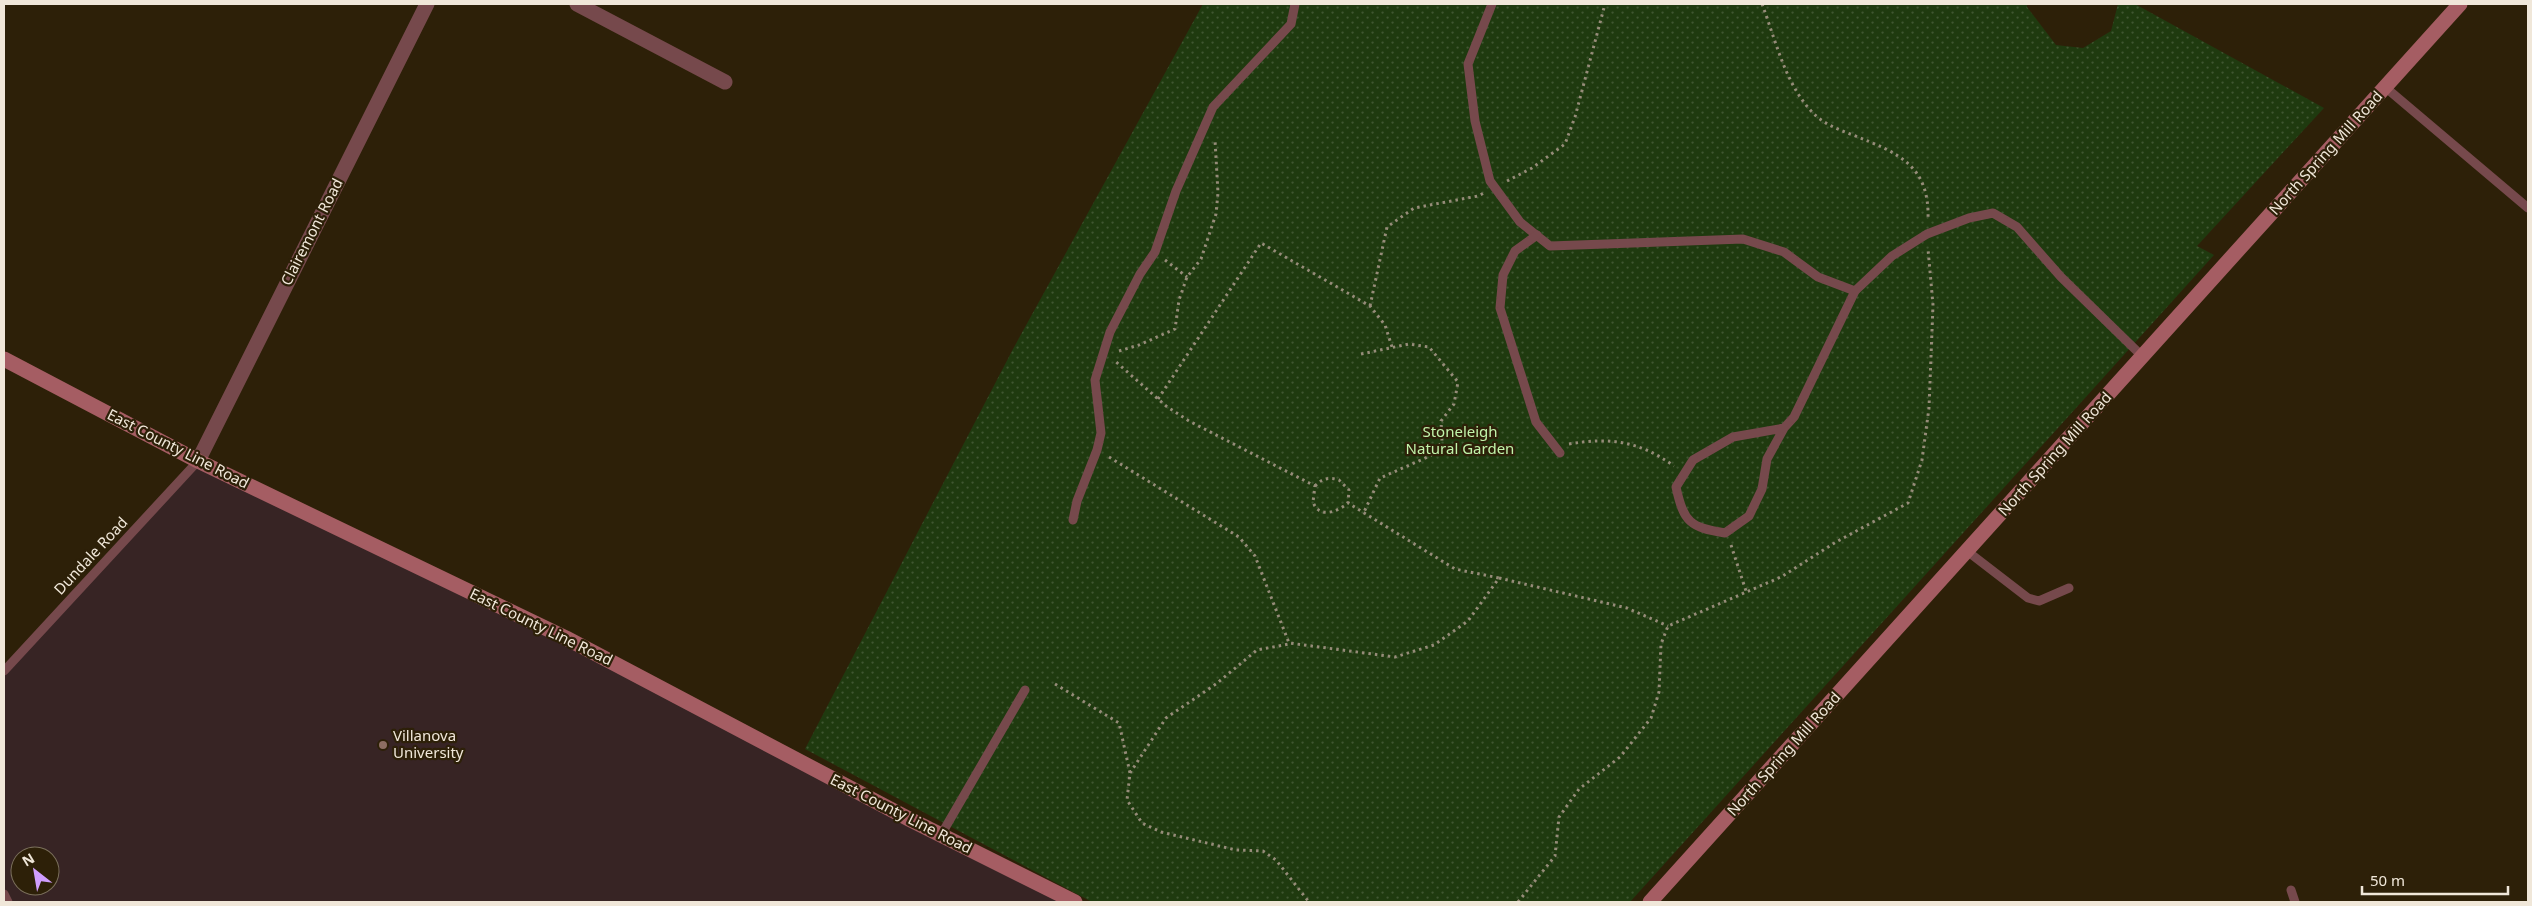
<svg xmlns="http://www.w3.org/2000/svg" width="2532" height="906" viewBox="0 0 2532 906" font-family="'Noto Sans',sans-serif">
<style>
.education{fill:#372424;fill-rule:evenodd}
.garden{fill:url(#garden-dots)}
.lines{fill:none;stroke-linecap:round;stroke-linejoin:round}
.path{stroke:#968c79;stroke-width:3;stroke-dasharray:2.5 4;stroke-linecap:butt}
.lane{stroke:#76494c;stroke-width:9}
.street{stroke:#76494c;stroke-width:15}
.secondary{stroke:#a55d63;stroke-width:15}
.education-dot{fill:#8d6e63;stroke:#2d2008;stroke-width:2}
.labels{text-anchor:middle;stroke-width:4.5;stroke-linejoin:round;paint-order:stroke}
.street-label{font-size:15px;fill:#f0e7d9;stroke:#2d2008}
.park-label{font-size:15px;fill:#c1f3aa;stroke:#2d2008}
.poi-label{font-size:15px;fill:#f0e7d9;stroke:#2d2008;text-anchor:start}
</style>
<defs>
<pattern id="garden-dots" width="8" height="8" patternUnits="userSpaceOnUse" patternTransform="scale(1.25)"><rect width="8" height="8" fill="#1f3a0f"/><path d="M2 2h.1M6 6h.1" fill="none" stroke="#405631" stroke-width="1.8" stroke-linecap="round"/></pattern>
</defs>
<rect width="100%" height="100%" fill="#2d2008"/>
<!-- education -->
<path class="education" d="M198,461L1075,902H4V671ZM20,856H50V886H20Z"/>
<!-- garden -->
<polygon class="garden" points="1203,4 2027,4 2027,7 2056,45 2083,48 2111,31 2118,4 2135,4 2324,108 2197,246 2214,255 1630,902 1092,902 805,749 1013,349"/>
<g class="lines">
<!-- path -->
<g class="path">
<path d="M1762,4C1776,41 1785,84 1813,113C1824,124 1839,130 1853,135C1898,153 1930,165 1928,220"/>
<polyline points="1507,181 1532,168 1565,144 1575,117 1605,4"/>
<polyline points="1165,260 1187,277"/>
<polyline points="1370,306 1387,227 1414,208 1478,196 1484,193"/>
<polyline points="1119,351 1139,345 1175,329 1179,300 1187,277 1201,259 1216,214 1218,193 1215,140"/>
<polyline points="1361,354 1409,344 1429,347 1458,382 1454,404 1441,421 1442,442 1430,456 1380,478 1364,512"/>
<polyline points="1158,399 1261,243 1370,306 1385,325 1392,347"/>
<path d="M1569,444C1610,437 1639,441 1674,466"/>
<path d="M1109,457L1239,537L1255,556L1289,643L1395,657L1434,645L1468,621L1499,578L1455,569L1348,503C1337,512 1319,519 1313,502L1315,486L1189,421L1166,406L1115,361"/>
<path d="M1315,486C1322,478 1330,477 1339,480L1349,490L1348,503"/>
<polyline points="1731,545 1746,591"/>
<polyline points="1499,578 1627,608 1668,626"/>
<polyline points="1055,684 1119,723 1130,773 1127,800 1142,823 1161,832 1236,850 1263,851 1276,860 1309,902"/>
<polyline points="1130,773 1166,718 1216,684 1257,650 1289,644"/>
<polyline points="1518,902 1555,856 1559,817 1579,789 1620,757 1651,718 1659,692 1661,644 1668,626 1781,577 1836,542 1908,503 1922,460 1929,408 1933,305 1928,249"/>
</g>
<!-- lane -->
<g class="lane">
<polyline points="1492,4 1468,64 1475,121 1490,181 1520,222 1550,246 1743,239 1784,252 1818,277 1855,291"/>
<polyline points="2385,87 2528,208"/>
<polyline points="1537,235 1515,251 1503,275 1500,308 1536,422 1560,453"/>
<path d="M1784,428L1733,437L1693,460L1676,487C1684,523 1690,527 1725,533L1749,516L1762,489L1767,459L1784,428L1794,417L1855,291L1892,256L1927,234L1969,218L1993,213L2017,227L2061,277L2143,357"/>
<polyline points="1073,520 1077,501 1097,450 1101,433 1095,380 1110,332 1140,274 1155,252 1176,191 1213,107 1291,24 1295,4"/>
<polyline points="1967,551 2028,598 2039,601 2069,588"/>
<polyline points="4,671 198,461"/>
<polyline points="941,835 1025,690"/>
<polyline points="2291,890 2295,902"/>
<polyline points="4,894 8,902"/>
</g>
<!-- street -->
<g class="street">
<polyline points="577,4 725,82"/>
<polyline points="198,461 427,4"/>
</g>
<!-- secondary -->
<g class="secondary">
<polyline points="4,359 198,461 566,638 909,819 1075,902"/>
<polyline points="1650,902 2460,4"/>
</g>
</g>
<!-- markers -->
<circle class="education-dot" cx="383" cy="745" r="5"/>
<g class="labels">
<!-- street labels -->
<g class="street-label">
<text transform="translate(2326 153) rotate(-48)" y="5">North Spring Mill Road</text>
<text transform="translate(312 232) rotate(-63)" y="5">Clairemont Road</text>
<text transform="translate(178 449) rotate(27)" y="5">East County Line Road</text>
<text transform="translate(2055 454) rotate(-48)" y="5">North Spring Mill Road</text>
<text transform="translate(91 556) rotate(-47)" y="5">Dundale Road</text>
<text transform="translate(541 627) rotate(26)" y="5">East County Line Road</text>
<text transform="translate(1784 754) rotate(-48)" y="5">North Spring Mill Road</text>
<text transform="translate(901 814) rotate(27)" y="5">East County Line Road</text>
</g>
<!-- park labels -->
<g class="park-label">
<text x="1460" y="437">Stoneleigh<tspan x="1460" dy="17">Natural Garden</tspan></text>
</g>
<!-- poi labels -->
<g class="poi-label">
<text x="393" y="741">Villanova<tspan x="393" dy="17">University</tspan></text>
</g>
</g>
<!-- border -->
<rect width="2532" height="906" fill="none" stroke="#f0e7d9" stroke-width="10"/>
<!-- north arrow -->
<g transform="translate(35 871) rotate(329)"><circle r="24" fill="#2d2008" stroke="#7b705c"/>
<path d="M0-4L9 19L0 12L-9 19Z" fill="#d09dfe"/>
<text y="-8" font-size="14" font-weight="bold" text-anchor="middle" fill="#f0e7d9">N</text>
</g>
<!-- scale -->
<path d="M2362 886v8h146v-8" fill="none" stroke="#f0e7d9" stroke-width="2.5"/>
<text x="2370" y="886" font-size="15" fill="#f0e7d9" stroke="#2d2008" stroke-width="4" paint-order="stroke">50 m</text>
</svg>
